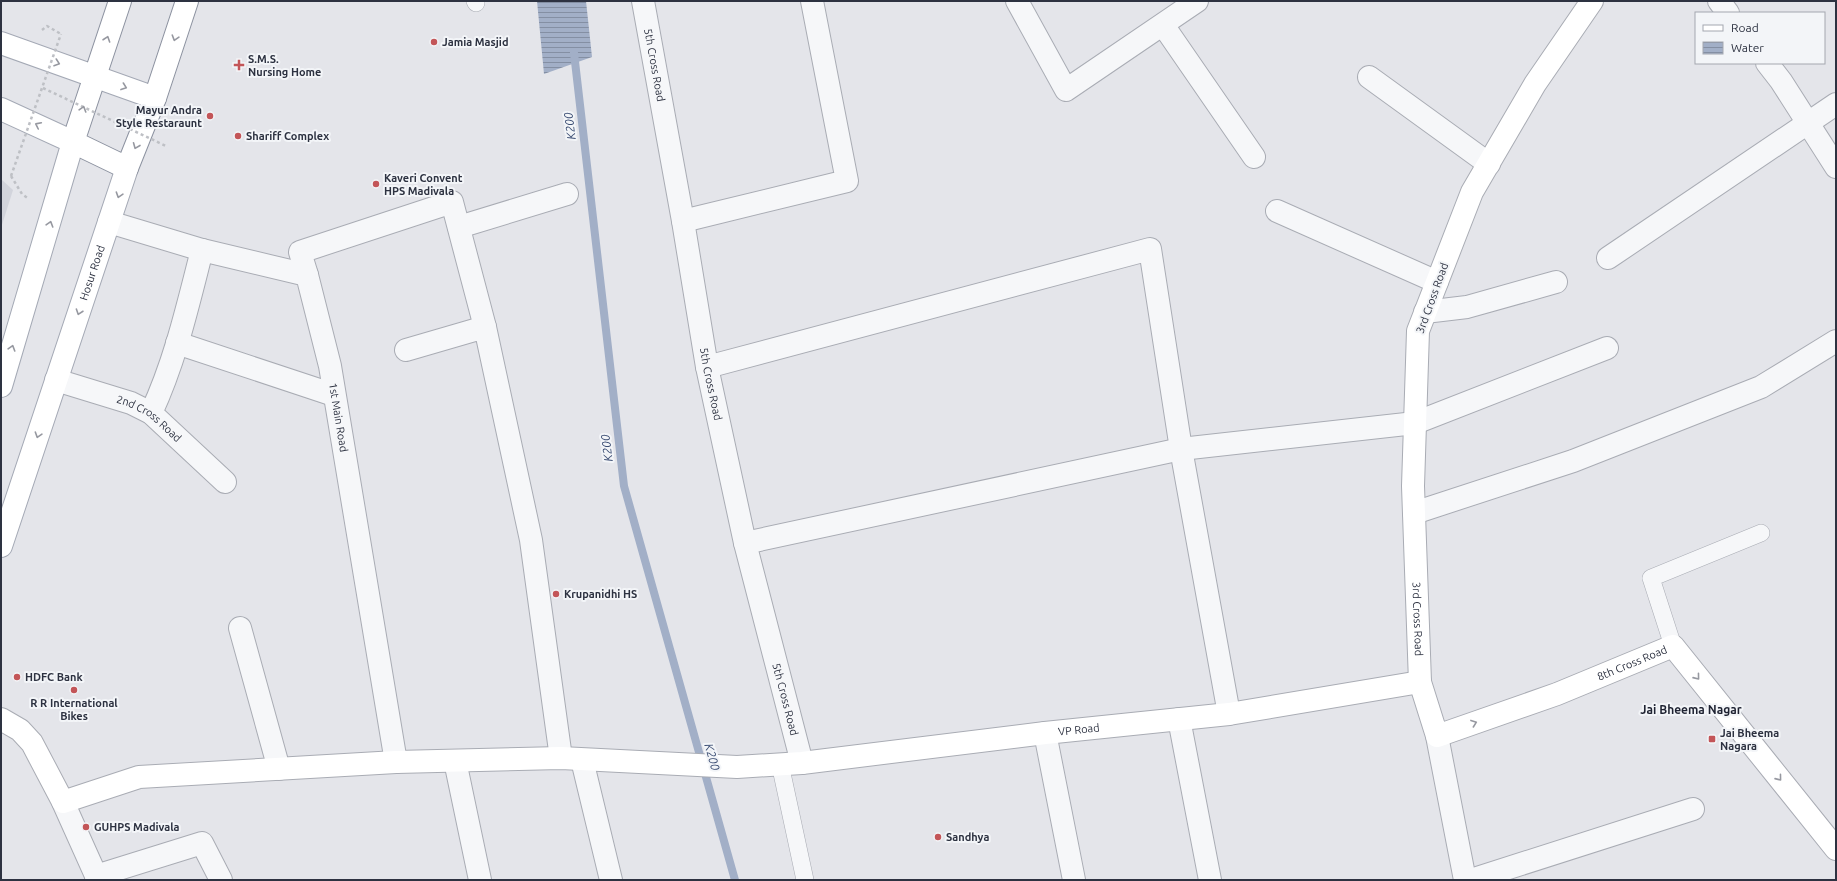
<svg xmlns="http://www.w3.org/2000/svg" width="1837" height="881" viewBox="0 0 1837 881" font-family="Ubuntu,sans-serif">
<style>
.built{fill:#d2d4dc}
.water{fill:url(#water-rules)}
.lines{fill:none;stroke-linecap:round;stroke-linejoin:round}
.stream{stroke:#a2afc7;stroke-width:8}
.lane-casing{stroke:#a9acb4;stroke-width:18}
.street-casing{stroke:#a9acb4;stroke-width:24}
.secondary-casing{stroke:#a9acb4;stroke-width:24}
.primary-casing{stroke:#a4a9b5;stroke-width:24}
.highway-casing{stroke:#8c92a0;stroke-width:24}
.path{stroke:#bec0c5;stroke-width:2.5;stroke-dasharray:3 3;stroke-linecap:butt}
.lane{stroke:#f6f7f9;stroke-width:17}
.street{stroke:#f6f7f9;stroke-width:22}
.secondary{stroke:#fff;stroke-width:22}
.primary{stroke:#fff;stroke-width:22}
.highway{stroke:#fff;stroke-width:22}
.path-bridge{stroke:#bec0c5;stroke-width:2.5;stroke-dasharray:3 3;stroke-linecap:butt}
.oneway{stroke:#9698a0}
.poi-dot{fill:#c35558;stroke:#f3f5f8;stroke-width:1.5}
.labels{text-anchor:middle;stroke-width:4;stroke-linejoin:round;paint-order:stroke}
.poi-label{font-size:11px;font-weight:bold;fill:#2d3241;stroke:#f3f5f8;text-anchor:start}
.street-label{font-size:11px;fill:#2d3241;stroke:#f3f5f8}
.water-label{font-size:12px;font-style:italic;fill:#3a4c72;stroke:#f3f5f8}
.neighbourhood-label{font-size:12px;font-weight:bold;fill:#1f2332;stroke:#f3f5f8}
</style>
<defs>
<pattern id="water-rules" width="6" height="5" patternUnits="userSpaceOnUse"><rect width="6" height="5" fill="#a2afc7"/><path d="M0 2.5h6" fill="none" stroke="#848fa3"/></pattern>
</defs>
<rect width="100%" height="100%" fill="#e4e5ea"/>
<!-- built -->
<polygon class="built" points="1,179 13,190 1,228"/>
<!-- water -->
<polygon class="water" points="537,1 586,1 592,57 544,74"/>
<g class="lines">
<!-- stream -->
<polyline class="stream" points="574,53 624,486 735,880"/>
<defs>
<g id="lane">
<polyline points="475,1 476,3"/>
<polyline points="1673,646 1651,578 1761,533"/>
<polyline points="780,764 805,880"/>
</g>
<g id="street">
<path id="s1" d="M643,1L683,221L707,367L745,543L802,763"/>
<polyline points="1017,1 1066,90 1197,1"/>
<polyline points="1719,1 1728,13"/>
<polyline points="1163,25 1254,157"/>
<polyline points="1767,63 1781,81 1836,167"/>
<polyline points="1369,77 1489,164"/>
<polyline points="1277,211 1437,282"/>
<polyline points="683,221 847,181 812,1"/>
<path id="s2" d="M109,222L202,250L307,275L330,366L396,762"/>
<polyline points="459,227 567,194"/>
<polyline points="1608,258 1836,104"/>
<polyline points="307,275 300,252 452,202 485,327"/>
<polyline points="1425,312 1467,307 1556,282"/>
<polyline points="177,343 334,395"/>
<polyline points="406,350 485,327 531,540 561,758"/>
<polyline points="707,367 1150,249 1181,449 1229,714"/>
<path id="s3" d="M56,380L131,403L151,413L225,482"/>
<path d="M151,413C175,362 188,305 202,250"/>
<polyline points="1414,513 1573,461 1761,387 1836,341"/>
<polyline points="745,543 1181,449 1415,423 1607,348"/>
<polyline points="240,628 279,769"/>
<polyline points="1179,719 1210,880"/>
<polyline points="1045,733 1074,880"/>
<polyline points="1437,736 1465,880"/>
<polyline points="582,760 611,880"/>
<polyline points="455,761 480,880"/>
<polyline points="63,802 98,880"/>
<polyline points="96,876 202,843 221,880"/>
<polyline points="1471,880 1693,809"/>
</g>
<g id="secondary">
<path id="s4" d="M1592,1L1535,84L1472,192L1418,331L1413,486L1420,682L1437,736L1557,694L1673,646L1836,849"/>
<path id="s5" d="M1,719L20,730L32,743L63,802L139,777L396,762L561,758L737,767L802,763L1045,733L1229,714L1420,682"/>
</g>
<g id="primary">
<polyline points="1,43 155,98"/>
<polyline points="1,109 73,142 1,386"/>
<path id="s6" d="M1,546L127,168"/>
</g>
<polyline id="highway" points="120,1 73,142 127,168 155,98 187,1"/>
</defs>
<!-- lane casing -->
<use href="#lane" class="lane-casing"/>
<!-- street casing -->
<use href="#street" class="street-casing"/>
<!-- secondary casing -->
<use href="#secondary" class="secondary-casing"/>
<!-- primary casing -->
<use href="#primary" class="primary-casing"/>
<!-- highway casing -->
<use href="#highway" class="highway-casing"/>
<!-- path -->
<g class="path">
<polyline points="42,30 47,26 61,34"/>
<polyline points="172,126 173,124 179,125"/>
<polyline points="11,176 22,194 29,199"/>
</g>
<!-- lane -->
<use href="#lane" class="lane"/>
<!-- street -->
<use href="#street" class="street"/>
<!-- secondary -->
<use href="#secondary" class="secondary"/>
<!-- primary -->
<use href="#primary" class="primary"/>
<!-- highway -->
<use href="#highway" class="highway"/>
<!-- path-bridge -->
<g class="path-bridge">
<polyline points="43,88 166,146"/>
<polyline points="11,176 61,34"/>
</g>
</g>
<!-- one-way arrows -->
<defs><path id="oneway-chevron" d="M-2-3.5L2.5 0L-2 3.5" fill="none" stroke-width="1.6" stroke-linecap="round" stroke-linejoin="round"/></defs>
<g class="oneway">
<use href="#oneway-chevron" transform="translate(175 38) rotate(107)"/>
<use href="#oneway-chevron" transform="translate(107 39) rotate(-71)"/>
<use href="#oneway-chevron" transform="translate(57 63) rotate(19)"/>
<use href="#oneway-chevron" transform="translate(124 87) rotate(20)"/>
<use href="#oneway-chevron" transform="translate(83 109) rotate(-73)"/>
<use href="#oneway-chevron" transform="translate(38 125) rotate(-154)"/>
<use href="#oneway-chevron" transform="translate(136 146) rotate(112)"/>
<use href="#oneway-chevron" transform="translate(119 195) rotate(108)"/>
<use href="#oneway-chevron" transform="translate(50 224) rotate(-73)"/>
<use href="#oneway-chevron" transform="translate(79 312) rotate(109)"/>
<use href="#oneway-chevron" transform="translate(12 348) rotate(-73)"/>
<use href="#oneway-chevron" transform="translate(38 435) rotate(108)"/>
<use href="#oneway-chevron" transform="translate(1697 677) rotate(51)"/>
<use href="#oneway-chevron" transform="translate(1474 723) rotate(-20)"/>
<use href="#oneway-chevron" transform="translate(1779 778) rotate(51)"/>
</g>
<!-- markers -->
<g class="poi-dot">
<circle cx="434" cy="42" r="4"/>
<path d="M237 59h4v4h4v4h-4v4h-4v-4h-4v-4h4z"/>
<circle cx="210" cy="116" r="4"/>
<circle cx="238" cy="136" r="4"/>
<circle cx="376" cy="184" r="4"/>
<circle cx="556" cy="594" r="4"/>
<circle cx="17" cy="677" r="4"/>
<circle cx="74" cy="690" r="4"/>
<rect x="1708" y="735" width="8" height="8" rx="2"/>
<circle cx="86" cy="827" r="4"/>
<circle cx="938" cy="837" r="4"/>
</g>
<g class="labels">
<!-- poi labels -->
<g class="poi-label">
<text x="442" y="46">Jamia Masjid</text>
<text x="248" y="63">S.M.S.<tspan x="248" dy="13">Nursing Home</tspan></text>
<text x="202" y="114" text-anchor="end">Mayur Andra<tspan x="202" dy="13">Style Restaraunt</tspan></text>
<text x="246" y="140">Shariff Complex</text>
<text x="384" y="182">Kaveri Convent<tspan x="384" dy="13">HPS Madivala</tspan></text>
<text x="564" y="598">Krupanidhi HS</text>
<text x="25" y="681">HDFC Bank</text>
<text x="74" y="707" text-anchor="middle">R R International<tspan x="74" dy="13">Bikes</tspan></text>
<text x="1720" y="737">Jai Bheema<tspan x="1720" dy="13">Nagara</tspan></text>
<text x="94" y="831">GUHPS Madivala</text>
<text x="946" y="841">Sandhya</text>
</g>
<!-- street labels -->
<g class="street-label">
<text dy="4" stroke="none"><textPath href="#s1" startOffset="65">5th Cross Road</textPath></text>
<text dy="4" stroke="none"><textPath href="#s6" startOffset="288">Hosur Road</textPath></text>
<text transform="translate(1432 298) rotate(-70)" y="4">3rd Cross Road</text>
<text dy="4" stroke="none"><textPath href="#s1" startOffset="389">5th Cross Road</textPath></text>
<text dy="4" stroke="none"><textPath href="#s2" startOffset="351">1st Main Road</textPath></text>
<text dy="4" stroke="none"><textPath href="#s3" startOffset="102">2nd Cross Road</textPath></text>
<text dy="4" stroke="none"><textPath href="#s4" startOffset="663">3rd Cross Road</textPath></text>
<text dy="4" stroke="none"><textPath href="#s4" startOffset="991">8th Cross Road</textPath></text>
<text dy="4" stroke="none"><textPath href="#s1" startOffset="713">5th Cross Road</textPath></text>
<text dy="4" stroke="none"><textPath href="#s5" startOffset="1129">VP Road</textPath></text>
</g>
<!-- water labels -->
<g class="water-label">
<text transform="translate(570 126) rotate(-97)" y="4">K200</text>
<text transform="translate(607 448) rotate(-97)" y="4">K200</text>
<text transform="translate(712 757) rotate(74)" y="4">K200</text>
</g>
<!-- neighbourhood labels -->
<g class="neighbourhood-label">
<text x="1691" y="714">Jai Bheema Nagar</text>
</g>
</g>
<!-- border -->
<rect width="1837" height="881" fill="none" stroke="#2d3241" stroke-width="4"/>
<!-- legend -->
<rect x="1695" y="12" width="130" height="52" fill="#f3f5f8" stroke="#a4a7af"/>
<rect x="1703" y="25" width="20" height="6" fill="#ffffff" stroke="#a4a7af"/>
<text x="1731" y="32" font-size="12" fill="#2d3241">Road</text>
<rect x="1703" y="42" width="20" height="12" fill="url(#water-rules)" stroke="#a4a7af"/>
<text x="1731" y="52" font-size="12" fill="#2d3241">Water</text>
</svg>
